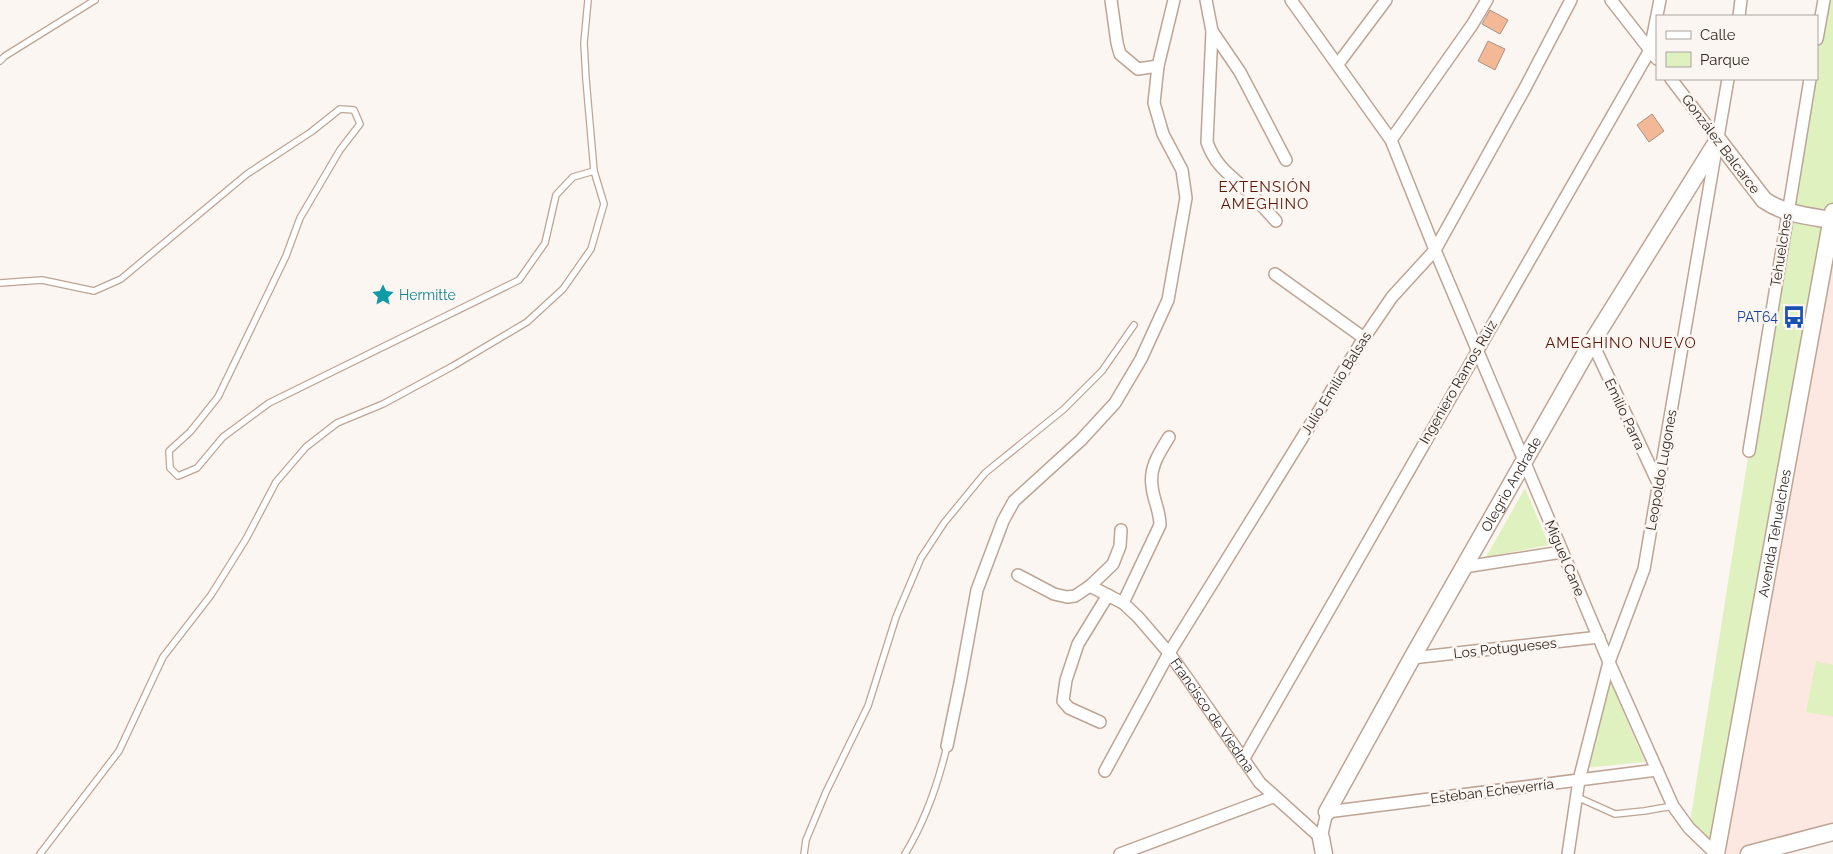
<svg xmlns="http://www.w3.org/2000/svg" width="1833" height="854" viewBox="0 0 1833 854" font-family="Raleway,sans-serif">
<style>
.commercial{fill:#fce8e0}
.green{fill:#dff1be}
.building{fill:#f3b997;stroke:#ab9182}
.lines{fill:none;stroke-linecap:round;stroke-linejoin:round}
.lane-casing{stroke:#bea494;stroke-width:8}
.street-casing{stroke:#bea494;stroke-width:14}
.secondary-casing{stroke:#bea494;stroke-width:19}
.lane{stroke:#fff;stroke-width:5.5}
.street{stroke:#fff;stroke-width:11}
.secondary{stroke:#fff;stroke-width:16}
.labels{text-anchor:middle;stroke-width:5;stroke-linejoin:round;paint-order:stroke}
.street-label{font-size:14px;fill:#302620;stroke:#fbf6f2}
.culture-label{font-size:14px;fill:#0d838f;stroke:#fbf6f2;text-anchor:start}
.transit-label{font-size:14px;fill:#164399;stroke:#fbf6f2;text-anchor:end}
.neighbourhood-label{font-size:15px;letter-spacing:1px;fill:#5a1708;stroke:#fbf6f2}
</style>
<rect width="100%" height="100%" fill="#fbf6f2"/>
<!-- commercial -->
<polygon class="commercial" points="1833,212 1833,832 1749,854 1716,854"/>
<!-- green -->
<g class="green">
<polygon points="1823,0 1833,0 1833,212 1716,854 1689,828 1787,212 1810,79 1817,79 1817,37"/>
<polygon points="1525,488 1549,545 1486,557"/>
<polygon points="1816,661 1833,665 1833,717 1806,712"/>
<polygon points="1610,681 1645,762 1584,768"/>
</g>
<!-- building -->
<g class="building">
<polygon points="1490,10 1508,20 1500,34 1482,24"/>
<polygon points="1488,41 1505,49 1495,70 1478,61"/>
<polygon points="1652,114 1664,131 1649,142 1637,125"/>
</g>
<g class="lines">
<defs>
<g id="lane">
<polyline points="0,61 5,56 95,0"/>
<polyline points="0,283 42,280 94,291 121,279 247,174 311,132 340,109 354,110 360,124 340,150 300,218 286,256 218,397 190,432 169,451 170,468 178,476 197,468 223,437 269,403 519,280 545,243 556,195 573,177 594,171 586,79 584,43 588,0"/>
<polyline points="1577,797 1615,814 1644,811 1673,806"/>
<polyline points="40,854 119,751 163,657 211,595 246,539 276,482 306,447 337,423 383,404 453,366 527,322 563,289 591,249 604,204 594,171"/>
<polyline points="804,854 806,840 826,792 868,706 896,617 921,558 944,523 985,473 1064,409 1102,371 1134,325"/>
<path d="M905,854C925,821 938,784 947,746"/>
</g>
<g id="street">
<polyline points="1111,0 1117,43 1120,54 1138,69 1158,66 1174,0"/>
<path d="M1206,0L1212,31L1207,142C1215,166 1231,176 1249,192C1258,201 1267,211 1276,221"/>
<polyline points="1291,0 1391,140 1435,250 1609,662 1673,806 1689,828 1716,854"/>
<polyline points="1611,0 1657,59"/>
<polyline points="1739,16 1741,0"/>
<polyline points="1212,31 1240,72 1286,160"/>
<polyline points="1817,39 1824,0"/>
<polyline points="1338,64 1386,0"/>
<polyline points="1671,79 1718,140"/>
<polyline points="1391,140 1472,25 1487,0"/>
<polyline points="1275,274 1364,338"/>
<polyline points="1592,342 1659,485"/>
<polyline points="1749,451 1810,79"/>
<polyline points="1464,567 1562,552"/>
<polyline points="1018,575 1054,594 1067,597 1075,596 1090,586 1113,564 1120,546 1121,530"/>
<path id="s1" d="M1090,586L1123,603L1138,617L1169,653L1187,678L1260,783L1321,838L1327,812L1657,770"/>
<path d="M1123,603L1160,525C1160,511 1153,499 1152,486C1149,467 1160,452 1169,437"/>
<polyline points="1412,658 1599,637"/>
<polyline points="1100,722 1069,708 1063,701 1066,680 1078,644 1108,595"/>
<polyline points="947,746 960,683 977,590 1003,521 1014,501 1081,440 1115,403 1141,359 1168,300 1186,198 1182,170 1163,134 1154,103 1158,66"/>
<polyline points="1243,760 1650,50 1660,0"/>
<polyline points="1105,771 1169,653 1364,338 1392,297 1435,250 1525,88 1571,0"/>
<polyline points="1120,854 1273,797"/>
<polyline points="1568,854 1579,780 1609,662 1644,569 1728,79"/>
</g>
<g id="secondary">
<path id="s2" d="M1327,812L1412,658L1592,342L1718,140L1764,200C1784,214 1808,216 1831,220"/>
<polyline points="1321,838 1324,854"/>
<path id="s3" d="M1716,854L1833,212"/>
<polyline points="1749,854 1833,832"/>
</g>
</defs>
<!-- lane casing -->
<use href="#lane" class="lane-casing"/>
<!-- street casing -->
<use href="#street" class="street-casing"/>
<!-- secondary casing -->
<use href="#secondary" class="secondary-casing"/>
<!-- lane -->
<use href="#lane" class="lane"/>
<!-- street -->
<use href="#street" class="street"/>
<!-- secondary -->
<use href="#secondary" class="secondary"/>
</g>
<!-- icons -->
<defs>
<symbol id="sight-bare" viewBox="-9 -9 18 18"><path d="M0-6L1.8-2.2L6-1.7L2.9 1.2L3.7 5.4L0 3.3L-3.7 5.4L-2.9 1.2L-6-1.7L-1.8-2.2Z" fill="#0f9aa8" stroke="#fbf6f2" stroke-width="2.5" paint-order="stroke"/></symbol>
<symbol id="bus-bare" viewBox="-9 -9 18 18"><path d="M-5-6H5V4H4V6H2V4H-2V6H-4V4H-5ZM-3.5-4V0h7V-4ZM-3.5 1.2v1.5H-2V1.2ZM2 1.2v1.5H3.5V1.2Z" fill="#1a4fb4" stroke="#fbf6f2" stroke-width="2.5" paint-order="stroke"/></symbol>
</defs>
<g fill-rule="evenodd">
<use href="#sight-bare" x="367" y="279" width="32" height="32"/>
<use href="#bus-bare" x="1778" y="301" width="32" height="32"/>
</g>
<g class="labels">
<!-- street labels -->
<g class="street-label">
<text transform="translate(1721 144) rotate(53)" y="5">González Balcarce</text>
<text transform="translate(1781 250) rotate(-81)" y="5">Tehuelches</text>
<text transform="translate(1458 382) rotate(-60)" y="5">Ingeniero Ramos Ruiz</text>
<text transform="translate(1336 383) rotate(-58)" y="5">Julio Emilio Balsas</text>
<text transform="translate(1625 414) rotate(65)" y="5">Emilio Parra</text>
<text transform="translate(1661 470) rotate(-80)" y="5">Leopoldo Lugones</text>
<text dy="5" stroke="none"><textPath href="#s2" startOffset="376">Olegrio Andrade</textPath></text>
<text dy="5" stroke="none"><textPath href="#s3" startOffset="326">Avenida Tehuelches</textPath></text>
<text transform="translate(1565 558) rotate(67)" y="5">Miguel Cane</text>
<text transform="translate(1505 648) rotate(-6)" y="5">Los Potugueses</text>
<text dy="5" stroke="none"><textPath href="#s1" startOffset="181">Francisco de Viedma</textPath></text>
<text transform="translate(1492 791) rotate(-7)" y="5">Esteban Echeverría</text>
</g>
<!-- culture labels -->
<g class="culture-label">
<text x="399" y="300">Hermitte</text>
</g>
<!-- transit labels -->
<g class="transit-label">
<text x="1778" y="322">PAT64</text>
</g>
<!-- neighbourhood labels -->
<g class="neighbourhood-label">
<text x="1265" y="192">EXTENSIÓN<tspan x="1265" dy="17">AMEGHINO</tspan></text>
<text x="1621" y="348">AMEGHINO NUEVO</text>
</g>
</g>
<!-- legend -->
<rect x="1656" y="15" width="162" height="65" fill="#fbf6f2" stroke="#aaa39e"/>
<rect x="1666" y="31" width="25" height="8" fill="#ffffff" stroke="#aaa39e"/>
<text x="1700" y="40" font-size="15" fill="#302620">Calle</text>
<rect x="1666" y="52" width="25" height="15" fill="#dff1be" stroke="#aaa39e"/>
<text x="1700" y="65" font-size="15" fill="#302620">Parque</text>
</svg>
